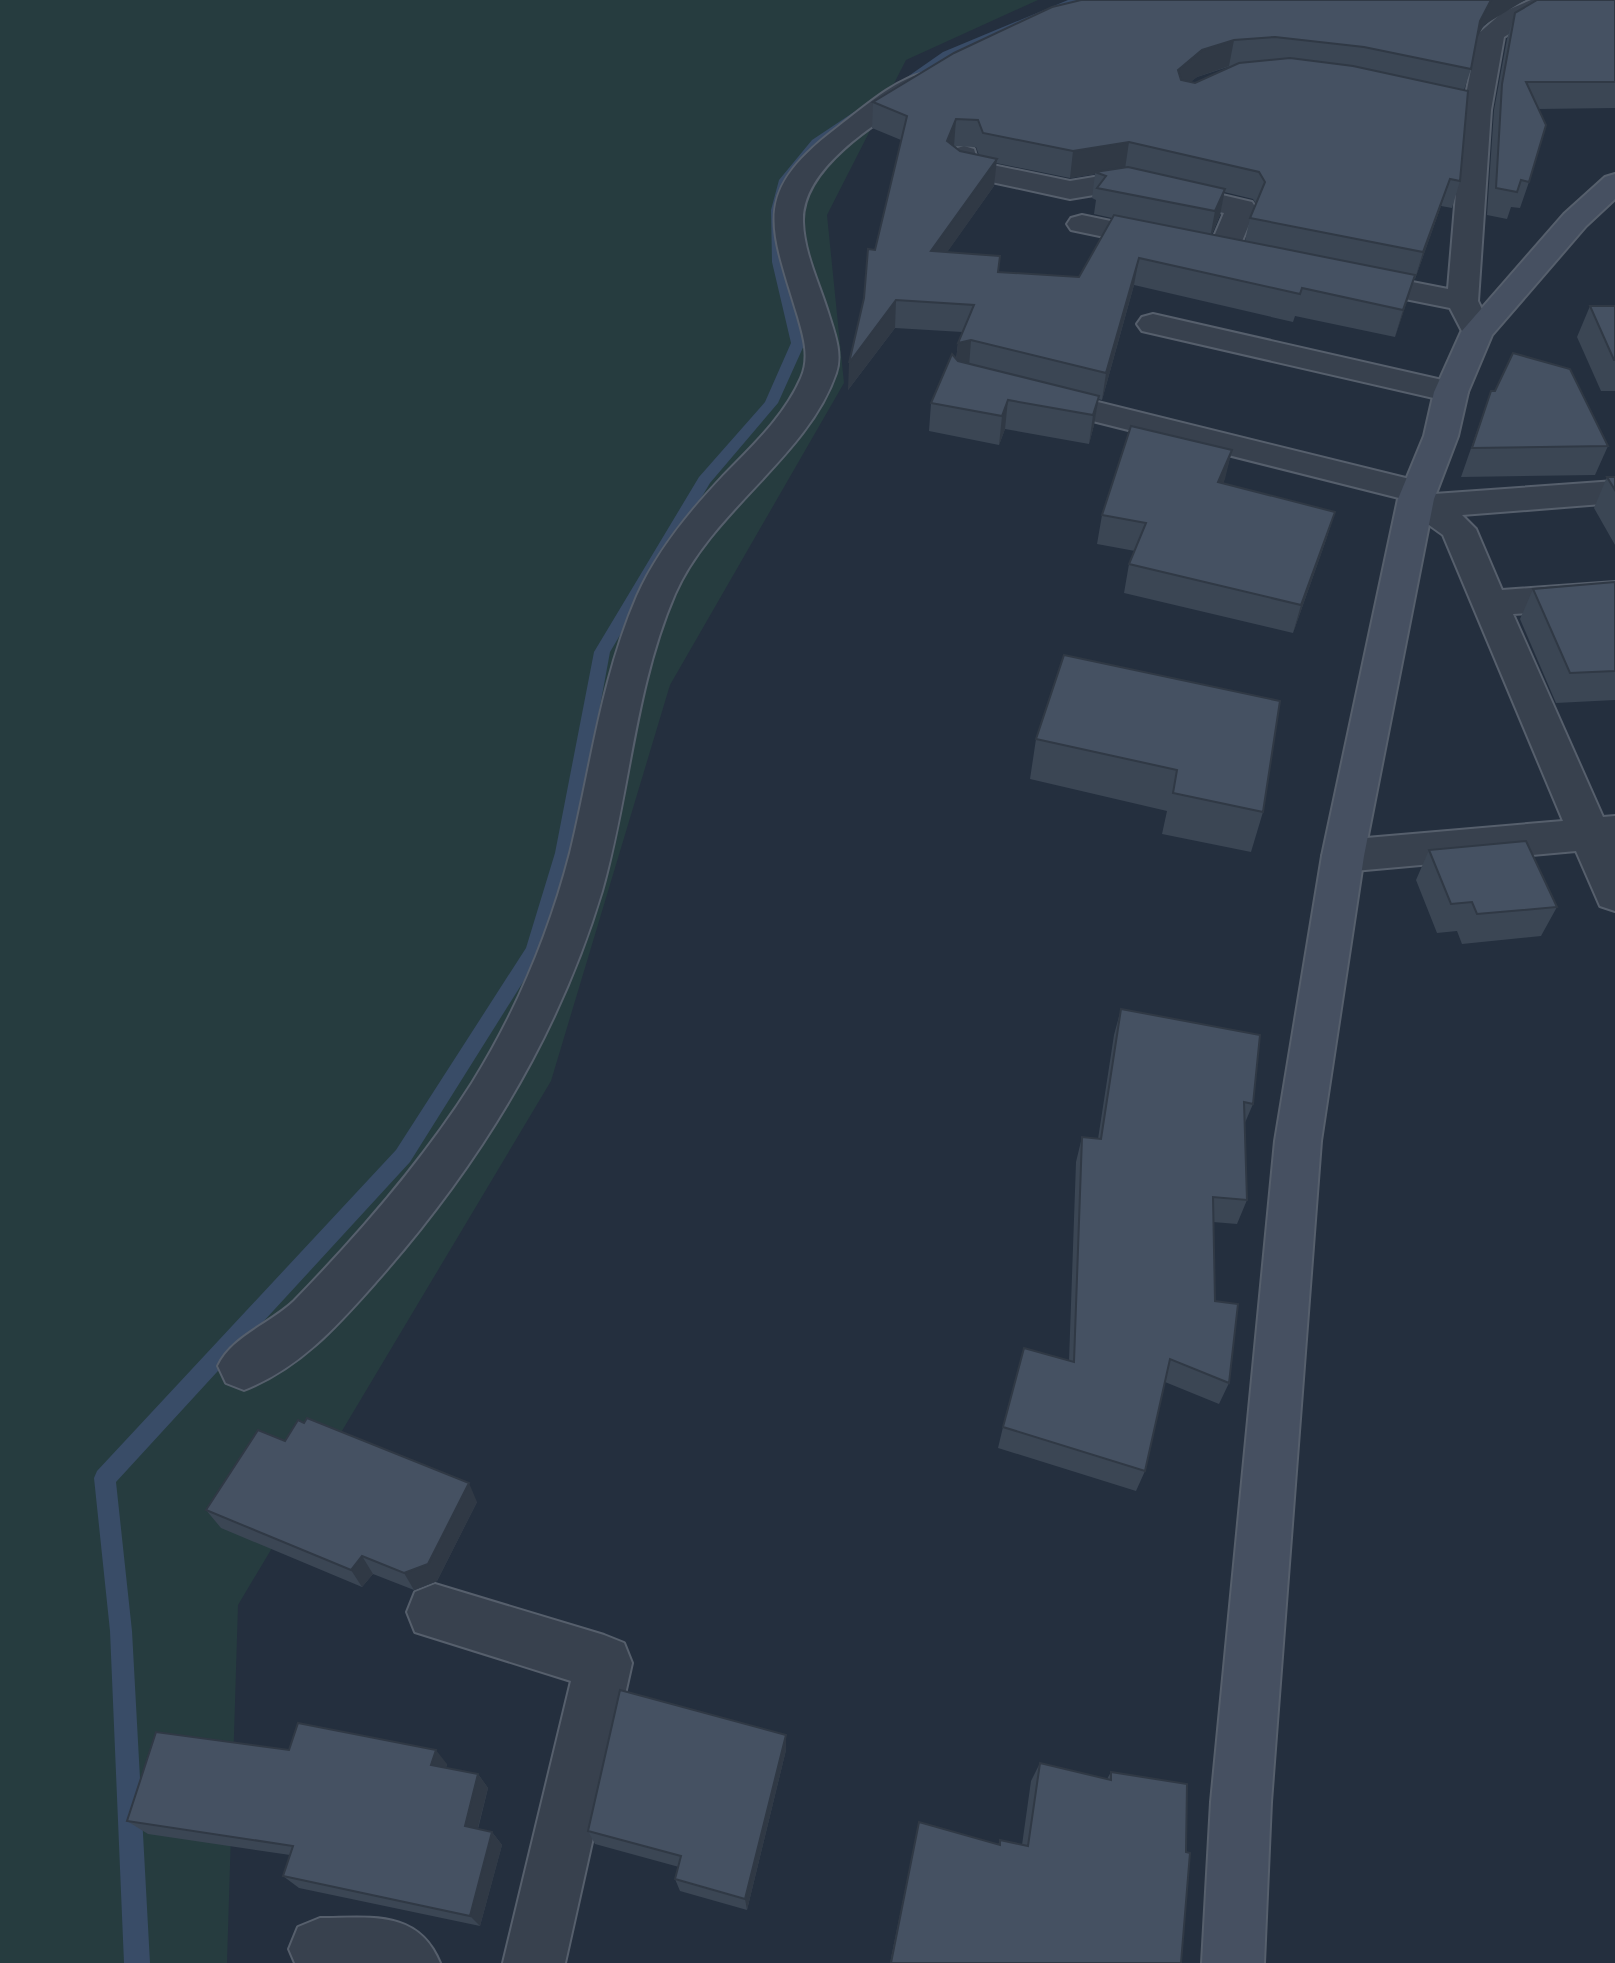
<svg xmlns="http://www.w3.org/2000/svg" width="1615" height="1963" viewBox="0 0 1615 1963" font-family="'PT Sans Narrow',sans-serif">
<style>
.green{fill:#263c3f}
.lines{fill:none;stroke-linecap:round;stroke-linejoin:round}
.stream{fill:#394c67;fill-rule:evenodd}
.street-casing{stroke:#565f6c;stroke-width:4}
.secondary-casing{stroke:#565f6c;stroke-width:4}
.street{fill:#38414e;fill-rule:evenodd}
.secondary{fill:#465061;fill-rule:evenodd}
.wall{fill:#3b4654;fill-rule:evenodd}
.shaded-wall{fill:#303945}
.building{fill:#455162;stroke:#303945;stroke-width:2}
</style>
<rect width="100%" height="100%" fill="#242f3e"/>
<!-- green -->
<polygon class="green" points="0,0 1038,0 906,60 827,215 844,383 670,685 551,1081 238,1605 227,1963 0,1963"/>
<g class="lines">
<!-- stream -->
<g class="stream">
<polygon points="1068,0 1082,0 951,56 900,91 890,89 943,52"/>
<polygon points="854,112 864,114 820,144 791,181 783,210 784,262 805,343 778,403 710,483 610,652 573,853 540,955 410,1162 116,1482 132,1631 150,1963 124,1963 110,1631 94,1478 97,1471 396,1150 526,948 555,853 594,652 699,477 765,402 791,343 772,262 771,210 779,180 812,140"/>
</g>
<defs>
<g id="street">
<polygon points="1531,0 1566,0 1504,37 1491,110 1478,301 1491,328 1486,335 1475,338 1464,335 1450,308 1340,286 1335,279 1340,272 1351,270 1448,289 1463,110 1478,34 1503,12"/>
<path d="M924,73L934,75L938,81L934,87C889,115 801,163 803,222C804,253 819,283 828,312C834,332 843,353 836,373C808,456 712,510 675,594C634,689 630,793 602,891C558,1038 477,1168 376,1282C337,1326 300,1368 244,1390L226,1383L218,1366C232,1336 270,1324 294,1301C359,1234 422,1162 472,1083C516,1012 549,934 570,853C591,767 601,679 637,596C657,551 690,511 723,476C752,446 784,417 801,378C810,358 804,338 798,317C770,224 751,193 838,127C863,108 894,80 924,73Z"/>
<polygon points="964,146 974,149 978,162 1070,181 1124,172 1252,202 1256,208 1237,253 1233,260 1211,260 1207,253 1224,213 1124,190 1070,199 959,175 947,165 954,149"/>
<polygon points="1082,215 1173,234 1177,240 1173,246 1162,249 1071,230 1067,224 1071,218"/>
<polygon points="1153,314 1451,382 1463,385 1468,392 1463,399 1451,402 1142,331 1137,324 1142,317"/>
<polygon points="1037,387 1430,484 1434,494 1615,481 1615,503 1462,515 1476,529 1502,590 1615,582 1615,608 1513,614 1603,817 1615,816 1615,911 1600,906 1576,851 1343,872 1328,867 1322,856 1328,845 1343,840 1563,821 1443,535 1404,507 1399,498 1025,404 1020,397 1025,390"/>
<polygon points="435,1584 604,1635 624,1643 632,1663 565,1963 503,1963 571,1681 415,1632 407,1612 415,1592"/>
<path d="M320,1918C370,1918 418,1909 440,1963H295L289,1949L298,1927Z"/>
</g>
<polygon id="secondary" points="1615,174 1615,199 1586,226 1492,335 1468,392 1458,436 1434,499 1364,856 1321,1141 1271,1802 1264,1963 1202,1963 1211,1802 1275,1141 1322,856 1398,499 1424,436 1434,392 1461,332 1564,214 1605,177"/>
</defs>
<!-- street casing -->
<use href="#street" class="street-casing"/>
<!-- secondary casing -->
<use href="#secondary" class="secondary-casing"/>
<!-- street -->
<use href="#street" class="street"/>
<!-- secondary -->
<use href="#secondary" class="secondary"/>
</g>
<!-- wall -->
<g class="wall">
<polygon points="1615,0 1615,108 1538,109 1529,182 1520,208 1511,207 1507,219 1487,215 1494,110 1507,39 1515,13"/>
<path d="M1484,25L1476,38L1471,69L1464,90L1460,181L1452,208L1441,206L1415,279H1414L1395,337L1295,316L1293,322L1134,285L1102,400L1098,399L1094,425L1089,444L1005,429L999,445L929,431L931,403L956,360L958,343L962,332L895,328L848,390L875,250L901,140L872,128L873,102L954,53ZM1231,66L1195,83L1190,82L1197,77ZM954,146L976,147L979,155L960,151ZM996,163L1070,178L1095,174L1092,198L1096,200L1094,214L1112,218L1079,277L998,272L947,252L994,186ZM1224,192L1253,199L1256,204L1250,218L1245,241L1212,234L1220,215Z"/>
<polygon points="1590,306 1615,306 1615,391 1601,391 1577,337"/>
<polygon points="1491,391 1608,446 1595,475 1461,477"/>
<polygon points="1232,450 1223,484 1335,512 1326,540 1293,633 1124,593 1129,564 1135,551 1097,544 1102,515"/>
<polygon points="1607,477 1615,477 1615,545 1594,508"/>
<polygon points="1615,582 1615,700 1556,703 1520,619 1533,589"/>
<polygon points="1064,655 1263,812 1251,852 1162,834 1167,811 1030,779 1036,739"/>
<polygon points="1429,850 1557,907 1541,936 1462,944 1457,931 1437,933 1416,880"/>
<polygon points="1121,1009 1253,1104 1244,1125 1247,1200 1237,1224 1213,1222 1215,1301 1229,1383 1219,1404 1165,1382 1145,1471 1136,1491 998,1448 1003,1427 1069,1361 1076,1162 1082,1137 1098,1139 1114,1035"/>
<polygon points="285,1441 477,1502 437,1581 414,1590 373,1574 362,1587 221,1528 206,1510"/>
<polygon points="786,1735 786,1750 747,1910 680,1891 675,1879 679,1867 595,1844 588,1831"/>
<polygon points="289,1750 447,1764 446,1768 478,1774 488,1788 478,1829 492,1832 502,1845 480,1926 299,1888 283,1876 290,1855 148,1834 127,1821"/>
<polygon points="1040,1763 1107,1779 1111,1772 1181,1963 890,1963 919,1822 998,1845 1000,1840 1022,1845 1031,1781"/>
</g>
<!-- shaded-wall -->
<g class="shaded-wall">
<polygon points="1491,0 1525,0 1484,25 1472,47 1480,21"/>
<polygon points="1234,40 1229,66 1197,77 1173,97 1178,70 1202,50"/>
<polygon points="956,119 954,146 947,141"/>
<polygon points="1129,142 1125,169 1095,172 1095,174 1070,178 1073,151"/>
<polygon points="997,159 994,186 929,278 931,251"/>
<polygon points="1450,179 1441,206 1415,279 1423,252"/>
<polygon points="1225,189 1220,215 1210,238 1215,211"/>
<polygon points="1139,258 1134,285 1102,400 1106,373"/>
<polygon points="1415,275 1407,302 1395,337 1403,310"/>
<polygon points="896,300 895,328 848,390 849,363"/>
<polygon points="971,340 969,367 955,370 958,343"/>
<polygon points="1099,396 1094,425 1089,444 1093,415"/>
<polygon points="1008,400 1005,429 999,445 1002,416"/>
<polygon points="1232,450 1225,479 1212,511 1218,482"/>
<polygon points="1335,512 1326,540 1293,633 1301,605"/>
<polygon points="469,1483 477,1502 437,1581 414,1590 404,1573"/>
<polygon points="362,1556 373,1574 362,1587 351,1570"/>
<polygon points="786,1735 786,1750 747,1910 745,1899"/>
<polygon points="436,1750 447,1764 442,1779 431,1765"/>
<polygon points="478,1774 488,1788 475,1839 465,1826"/>
<polygon points="492,1832 502,1845 480,1926 470,1916"/>
</g>
<!-- building -->
<g class="building">
<polygon points="1081,0 1491,0 1480,21 1471,69 1364,47 1275,37 1234,40 1202,50 1178,70 1181,80 1195,83 1239,63 1290,58 1353,66 1468,91 1460,181 1450,179 1423,252 1250,218 1265,182 1259,172 1129,142 1073,151 983,133 978,120 956,119 947,141 960,151 997,159 931,251 1000,256 998,272 1079,277 1114,215 1415,275 1403,310 1302,288 1300,294 1139,258 1106,373 971,340 958,343 974,305 896,300 849,363 864,298 868,249 875,250 907,116 873,102 954,53 1052,7"/>
<polygon points="1537,0 1615,0 1615,82 1526,82 1546,125 1529,182 1521,180 1517,192 1496,188 1502,84 1515,13"/>
<polygon points="1128,167 1225,189 1215,211 1097,188 1106,176 1095,172"/>
<polygon points="1590,306 1615,306 1615,360 1614,360"/>
<polygon points="1513,353 1570,369 1608,446 1472,448 1491,391 1495,391"/>
<polygon points="952,354 958,361 1099,396 1093,415 1008,400 1002,416 931,403"/>
<polygon points="1131,426 1232,450 1218,482 1335,512 1301,605 1129,564 1146,523 1102,515"/>
<polygon points="1607,477 1615,477 1615,490"/>
<polygon points="1615,582 1615,671 1570,673 1533,589"/>
<polygon points="1064,655 1280,701 1263,812 1173,793 1177,770 1036,739"/>
<polygon points="1526,841 1557,907 1477,914 1472,902 1451,904 1429,850"/>
<polygon points="1121,1009 1260,1035 1253,1104 1244,1102 1247,1200 1213,1197 1215,1301 1238,1304 1229,1383 1170,1359 1145,1471 1003,1427 1024,1348 1074,1362 1082,1137 1101,1139"/>
<polygon points="307,1418 469,1483 428,1564 404,1573 362,1556 351,1570 206,1510 258,1430 285,1441 298,1420 304,1423"/>
<polygon points="620,1690 786,1735 745,1899 675,1879 681,1856 588,1831"/>
<polygon points="298,1723 436,1750 431,1765 478,1774 465,1826 492,1832 470,1916 283,1876 293,1846 127,1821 156,1732 289,1750"/>
<polygon points="1040,1763 1111,1780 1111,1772 1187,1784 1186,1852 1190,1853 1181,1963 891,1963 919,1822 1000,1845 1000,1840 1028,1846"/>
</g>
</svg>
